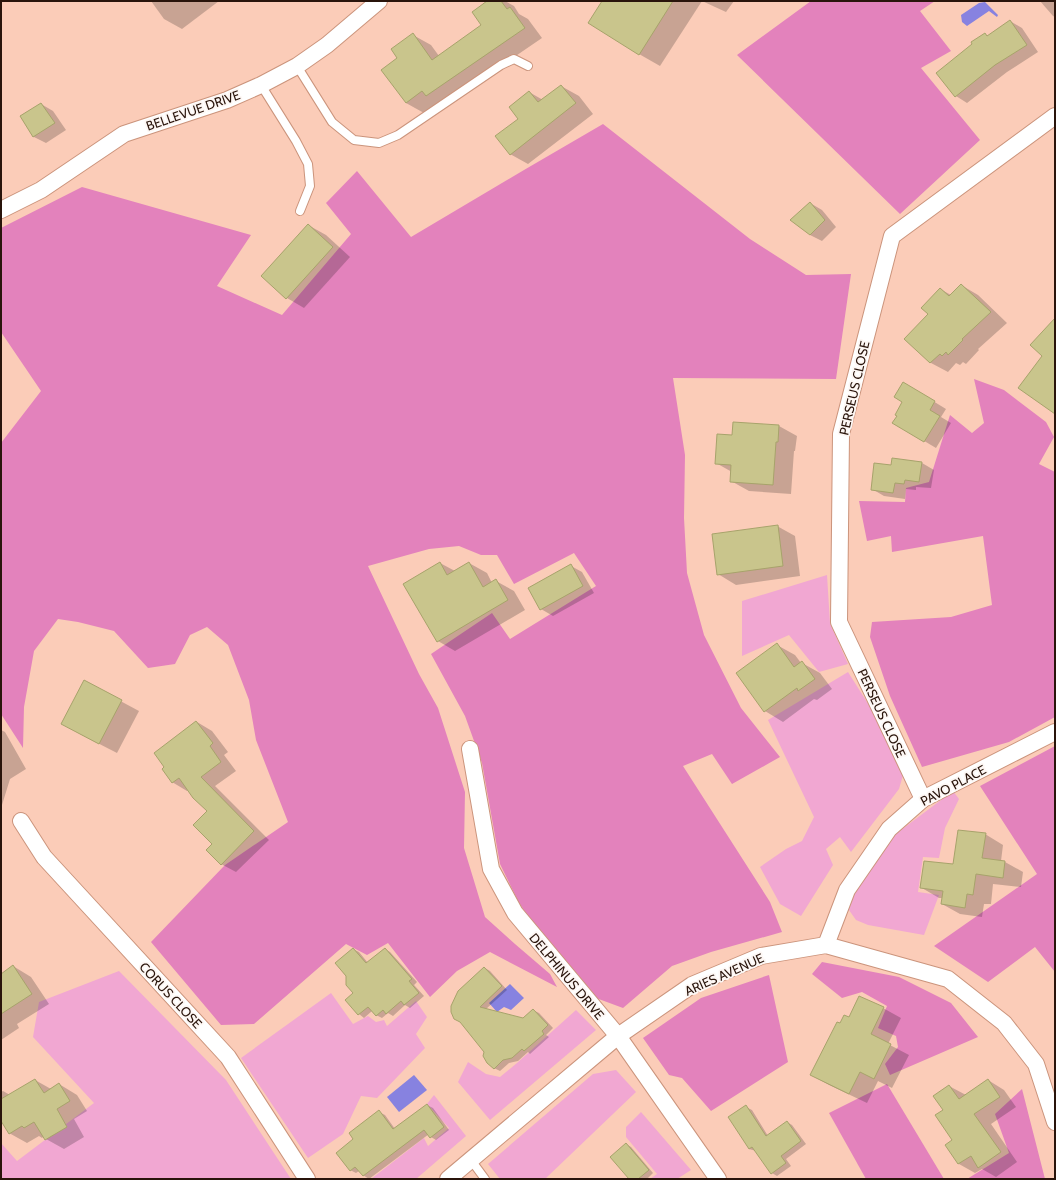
<svg xmlns="http://www.w3.org/2000/svg" width="1056" height="1180" viewBox="0 0 1056 1180" font-family="Cabin,sans-serif">
<style>
.green{fill:#f1a7d2}
.forest{fill:#e382bc}
.water{fill:#8782e0}
.shadow{fill:#0003}
.building{fill:#c9c58c;stroke:#a7a36b}
.lines{fill:none;stroke-linecap:round;stroke-linejoin:round}
.lane-casing{stroke:#cb947c;stroke-width:10}
.street-casing{stroke:#cb947c;stroke-width:18}
.lane{stroke:#fff;stroke-width:8}
.street{stroke:#fff;stroke-width:16}
.labels{text-anchor:middle;stroke-width:3.5;stroke-linejoin:round;paint-order:stroke}
.street-label{font-size:13px;fill:#29140b;stroke:#fdf7f4}
</style>
<rect width="100%" height="100%" fill="#fbccb8"/>
<!-- green -->
<g class="green">
<polygon points="827,575 830,623 848,664 819,672 789,635 742,656 742,601"/>
<polygon points="848,672 879,721 904,772 899,789 851,852 840,837 826,849 833,865 801,916 780,904 760,867 786,849 802,841 814,817 768,720"/>
<polygon points="953,791 959,799 945,828 939,858 923,857 918,892 939,895 924,935 868,925 856,920 849,910 851,897 885,842"/>
<polygon points="119,971 226,1080 291,1179 1,1179 1,1143 17,1161 94,1103 33,1037 39,1002"/>
<polygon points="331,993 353,1024 368,1016 376,1022 384,1020 387,1026 416,1001 427,1017 416,1034 425,1048 377,1098 361,1096 343,1134 308,1158 241,1058"/>
<polygon points="576,1010 596,1030 490,1120 458,1082 468,1062 486,1074 500,1077 517,1063"/>
<polygon points="616,1070 636,1092 545,1179 500,1179 488,1164 593,1074"/>
<polygon points="434,1095 466,1136 416,1179 371,1179 424,1138 428,1146 449,1128 427,1104"/>
<polygon points="641,1112 691,1170 677,1179 650,1179 657,1174 626,1137 626,1127"/>
</g>
<!-- forest -->
<g class="forest">
<polygon points="811,1 935,1 920,11 951,51 921,68 980,140 900,214 737,55"/>
<polygon points="603,124 750,239 806,275 851,274 836,379 673,378 685,455 684,518 687,573 704,635 741,708 780,757 732,784 712,754 683,766 770,902 782,932 711,952 672,966 623,1008 596,998 572,969 539,932 519,903 500,864 482,763 465,716 431,654 492,613 510,639 596,586 574,553 514,584 497,555 481,555 459,546 429,549 368,566 419,674 438,708 465,792 464,848 485,917 515,944 550,974 557,987 490,952 457,971 430,997 388,943 367,955 346,944 254,1024 221,1025 151,942 225,865 288,822 256,740 249,700 228,645 207,627 190,635 175,664 148,668 114,631 78,622 58,619 34,651 24,707 23,748 1,714 1,443 41,391 1,332 1,228 82,187 251,235 217,286 282,315 351,234 326,203 357,171 411,237 524,170"/>
<polygon points="974,379 1004,390 1046,422 1054,437 1039,464 1055,472 1055,717 1009,742 922,767 890,696 870,637 872,622 951,617 992,605 983,536 892,552 891,536 867,541 859,501 905,502 906,488 929,482 950,415 972,433 984,423"/>
<polygon points="1055,746 1055,972 1035,947 988,982 934,946 1037,874 980,786"/>
<polygon points="822,962 899,977 951,1003 978,1037 890,1075 885,1064 898,1047 896,1036 878,1028 887,1006 862,992 842,998 812,974"/>
<polygon points="769,975 788,1062 711,1111 682,1078 669,1075 643,1038 701,998"/>
<polygon points="887,1084 944,1179 866,1179 829,1113"/>
<polygon points="1022,1089 1045,1179 967,1179 1009,1153 995,1114"/>
</g>
<!-- water -->
<g class="water">
<polygon points="985,2 998,15 997,17 989,11 967,26 962,22 961,15 979,3"/>
<polygon points="510,984 524,998 511,1010 504,1007 497,1012 489,1003"/>
<polygon points="414,1075 427,1090 399,1112 387,1097"/>
</g>
<!-- shadow -->
<g class="shadow">
<polygon points="151,1 219,1 182,29 164,19"/>
<polygon points="488,1 505,1 514,6 519,14 528,19 542,38 444,105 439,102 424,113 406,103 399,59 413,35 431,45 439,56 483,25"/>
<polygon points="604,1 702,1 660,66 639,54"/>
<polygon points="702,1 734,1 726,12"/>
<polygon points="1040,1 1055,1 1055,17 1053,16"/>
<polygon points="1010,21 1022,28 1038,52 1007,72 967,103 956,96 985,34 988,36"/>
<polygon points="561,86 579,96 593,114 528,164 510,154 519,119 529,92 543,100"/>
<polygon points="41,104 53,111 66,130 46,143 34,137 21,117"/>
<polygon points="810,203 822,210 836,227 822,241 810,235"/>
<polygon points="308,225 326,235 350,257 304,308 287,298"/>
<polygon points="961,285 978,295 1007,323 978,349 979,350 966,364 963,362 960,365 956,363 948,372 931,363 906,339 929,314 940,289 951,295"/>
<polygon points="915,390 946,409 941,417 951,423 936,448 894,423"/>
<polygon points="779,426 797,436 795,451 794,451 791,494 749,491 731,481 732,472 716,463 733,436"/>
<polygon points="922,463 934,470 931,488 916,487 916,490 906,489 905,499 884,496 872,489 892,467"/>
<polygon points="777,526 795,536 800,576 736,585 718,574"/>
<polygon points="440,563 455,571 469,563 487,573 492,583 496,581 514,591 525,610 455,651 438,641"/>
<polygon points="571,566 582,572 594,593 553,616 541,609"/>
<polygon points="777,645 795,655 801,663 802,663 820,673 832,689 817,700 814,699 783,722 765,711 737,674"/>
<polygon points="85,682 139,711 117,753 80,734"/>
<polygon points="197,722 212,731 228,752 224,755 236,771 215,786 269,840 236,872 221,864 214,844 208,811 189,790 187,791 172,782"/>
<polygon points="1,730 5,732 26,769 10,779 2,805 1,804"/>
<polygon points="985,834 1003,845 1001,861 1005,862 1023,872 1021,887 993,884 991,904 984,904 982,917 960,914 942,904 943,898 939,898 922,888 954,865"/>
<polygon points="353,949 359,952 368,963 385,949 390,952 417,982 414,985 424,996 410,1008 405,1005 393,1016 388,1013 382,1018 376,1015 372,1011 364,1018 359,1014 346,1000 354,993"/>
<polygon points="13,966 31,977 49,1004 17,1024 19,1028 1,1040 1,975"/>
<polygon points="485,968 490,971 507,990 486,1009 524,1019 533,1010 539,1013 553,1028 546,1035 549,1037 530,1054 528,1052 518,1061 509,1063 500,1071 494,1068 485,1052 461,1021"/>
<polygon points="860,997 883,1008 901,1018 888,1044 909,1055 892,1088 878,1081 867,1103 829,1085 811,1075 841,1025 849,1019"/>
<polygon points="35,1080 51,1089 59,1084 77,1095 87,1111 74,1119 84,1137 64,1149 46,1139 44,1136 42,1138 39,1136 27,1143 9,1133 1,1120 1,1092 3,1091 10,1095"/>
<polygon points="988,1080 1004,1090 1016,1107 991,1124 1017,1162 996,1177 982,1169 975,1173 959,1164 946,1145 953,1141 944,1110 949,1086 966,1095"/>
<polygon points="427,1105 433,1108 449,1130 436,1140 431,1137 429,1134 369,1179 363,1175 359,1171 356,1173 350,1170 355,1140 379,1112 385,1115 395,1129"/>
<polygon points="746,1107 752,1110 768,1136 787,1122 792,1125 806,1144 786,1159 791,1166 777,1176 772,1173 756,1151 749,1149"/>
<polygon points="626,1144 631,1147 653,1173 647,1179 630,1179"/>
</g>
<!-- building -->
<g class="building">
<polygon points="487,1 501,1 507,9 510,7 525,28 426,96 422,91 406,103 381,70 397,58 391,49 413,33 432,60 481,25 472,12"/>
<polygon points="602,1 673,1 639,55 588,23"/>
<polygon points="1010,20 1027,45 995,65 955,97 936,73 972,44 971,42 985,33 987,36"/>
<polygon points="561,85 576,103 510,155 495,136 518,119 509,107 529,91 538,102"/>
<polygon points="41,103 55,123 33,137 20,116"/>
<polygon points="810,202 825,220 810,235 790,220"/>
<polygon points="308,224 333,247 286,299 261,276"/>
<polygon points="961,284 991,312 962,339 963,340 948,355 946,352 942,356 940,354 930,363 904,339 928,314 921,308 940,288 949,296"/>
<polygon points="1055,318 1055,414 1018,388 1042,356 1030,345"/>
<polygon points="903,382 935,401 930,410 940,416 924,442 892,423 897,416 895,415 902,402 894,397"/>
<polygon points="733,422 779,425 778,442 776,442 773,485 730,482 731,465 715,464 717,434 732,435"/>
<polygon points="892,458 922,462 919,482 905,480 904,484 895,483 893,493 871,490 874,463 891,465"/>
<polygon points="778,525 783,566 717,575 712,534"/>
<polygon points="440,562 447,575 469,562 483,587 496,579 508,600 437,642 403,584"/>
<polygon points="571,564 583,586 540,610 528,588"/>
<polygon points="777,643 794,667 802,661 815,679 798,691 797,688 764,712 736,673"/>
<polygon points="84,680 122,700 99,744 61,724"/>
<polygon points="196,721 213,743 210,746 221,762 201,777 254,831 221,865 206,850 212,844 193,825 207,811 193,798 179,778 172,783 162,769 164,767 154,753"/>
<polygon points="958,830 986,833 982,858 1005,861 1003,878 976,874 973,895 967,894 965,908 941,904 943,891 920,888 924,861 953,864"/>
<polygon points="353,948 366,963 385,948 412,979 409,981 419,993 404,1005 401,1001 386,1014 383,1010 376,1016 368,1007 358,1015 345,1000 353,993 346,985 346,976 335,963"/>
<polygon points="13,965 32,994 1,1014 1,974"/>
<polygon points="484,967 502,986 480,1007 523,1018 533,1009 548,1025 542,1031 544,1034 524,1051 522,1049 512,1058 503,1060 494,1069 487,1063 483,1056 484,1052 460,1022 454,1019 451,1012 451,1006 458,991"/>
<polygon points="859,996 884,1007 871,1034 891,1044 874,1079 860,1072 849,1094 810,1075 837,1022 840,1023 844,1015 849,1017"/>
<polygon points="35,1079 44,1093 59,1083 70,1101 57,1109 67,1127 45,1140 34,1122 24,1128 22,1126 9,1134 1,1121 1,1099"/>
<polygon points="988,1079 1000,1097 974,1114 1001,1152 978,1168 971,1156 958,1164 945,1145 952,1140 935,1115 943,1110 933,1096 949,1085 959,1099"/>
<polygon points="427,1104 444,1127 430,1138 424,1130 363,1176 355,1167 350,1171 336,1153 353,1139 349,1133 379,1110 393,1129"/>
<polygon points="746,1105 766,1136 787,1121 801,1141 781,1156 786,1163 771,1174 752,1147 749,1149 728,1117"/>
<polygon points="626,1143 649,1170 638,1179 629,1179 610,1157"/>
</g>
<g class="lines">
<defs>
<g id="lane">
<polyline points="297,66 332,122 354,140 379,143 398,135 501,65 514,59 528,66"/>
<polyline points="261,85 296,141 308,164 310,186 300,211"/>
<polyline points="471,1160 485,1179"/>
</g>
<g id="street">
<polyline points="1,210 41,190 124,134 227,100 261,85 297,66 327,45 379,1"/>
<polyline points="470,749 491,869 515,913 618,1036 718,1179"/>
<polyline points="923,799 839,622 841,434 892,236 1055,116"/>
<polyline points="21,821 44,857 228,1057 307,1179"/>
<polyline points="826,945 847,890 889,829 923,799 1055,732"/>
<polyline points="448,1179 618,1036 692,985 761,956 826,945 948,979 1004,1023 1036,1064 1055,1122"/>
</g>
</defs>
<!-- lane casing -->
<use href="#lane" class="lane-casing"/>
<!-- street casing -->
<use href="#street" class="street-casing"/>
<!-- lane -->
<use href="#lane" class="lane"/>
<!-- street -->
<use href="#street" class="street"/>
</g>
<g class="labels">
<!-- street labels -->
<g class="street-label">
<text transform="translate(193 110) rotate(-19)" y="5">BELLEVUE DRIVE</text>
<text transform="translate(854 388) rotate(-77)" y="5">PERSEUS CLOSE</text>
<text transform="translate(882 713) rotate(65)" y="5">PERSEUS CLOSE</text>
<text transform="translate(953 785) rotate(-28)" y="5">PAVO PLACE</text>
<text transform="translate(724 974) rotate(-24)" y="5">ARIES AVENUE</text>
<text transform="translate(567 976) rotate(50)" y="5">DELPHINUS DRIVE</text>
<text transform="translate(171 995) rotate(47)" y="5">CORUS CLOSE</text>
</g>
</g>
<!-- border -->
<rect width="1056" height="1180" fill="none" stroke="#29140b" stroke-width="4"/>
</svg>
